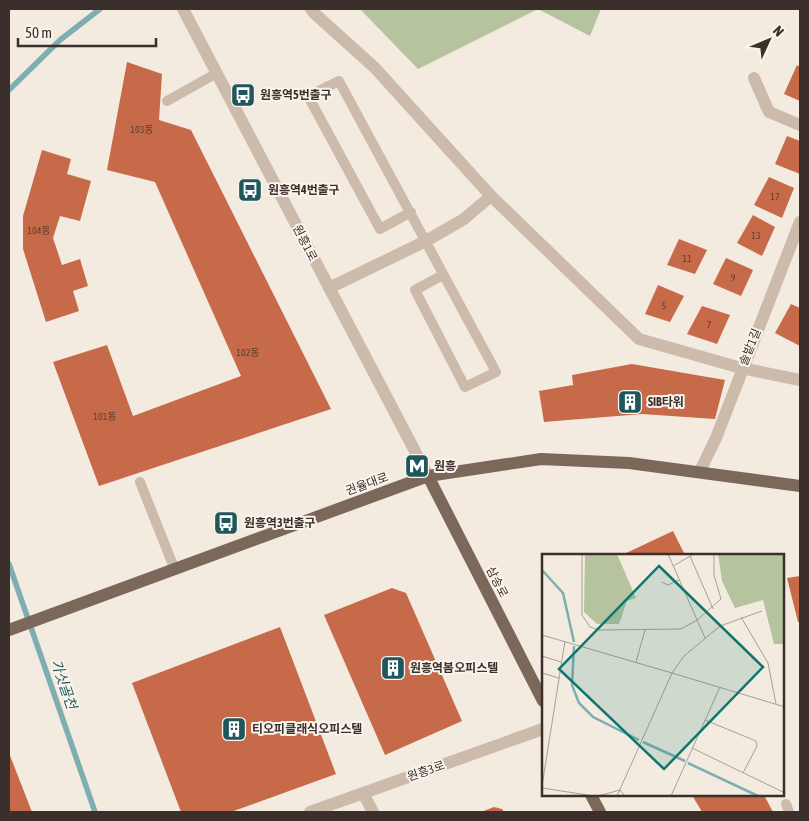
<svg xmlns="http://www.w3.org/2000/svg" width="809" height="821" viewBox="0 0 809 821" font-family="'Asap Condensed','Noto Sans KR',sans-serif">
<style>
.green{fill:#b6c39f}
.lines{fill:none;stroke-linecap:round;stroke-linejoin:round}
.stream{stroke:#7eaeb1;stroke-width:5.5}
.building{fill:#c76a4a}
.service{stroke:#ccbbab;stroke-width:10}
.minor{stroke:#ccbbab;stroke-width:12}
.tertiary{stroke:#ccbbab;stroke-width:12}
.primary{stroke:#7c675b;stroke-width:12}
.labels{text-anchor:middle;stroke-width:4;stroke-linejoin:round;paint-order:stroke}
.number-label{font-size:10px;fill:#5d3e32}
.poi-label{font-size:12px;font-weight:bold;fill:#3a2f2a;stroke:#faf4ec;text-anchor:start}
.street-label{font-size:12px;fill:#3a2f2a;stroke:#faf4ec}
.water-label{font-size:14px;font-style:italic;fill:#1f575c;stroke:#faf4ec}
.inset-river{fill:none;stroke:#7eaeb1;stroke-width:2.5}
.inset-road{fill:none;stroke:#a99f97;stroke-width:1}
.view{fill:#0f766e;fill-opacity:0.15;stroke:#0f766e;stroke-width:2.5}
.inset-edge{fill:none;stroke:#3a2f2a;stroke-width:2.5}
</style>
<rect width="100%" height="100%" fill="#f3eae0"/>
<!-- green -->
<polygon class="green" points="360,9 601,9 590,36 538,9 418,69"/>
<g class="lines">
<!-- stream -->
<g class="stream">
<polyline points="9,90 60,40 100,9"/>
<polyline points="9,564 95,812"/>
</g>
</g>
<!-- building -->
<g class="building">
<polygon points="127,62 162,74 159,120 191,130 331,409 99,486 53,362 107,345 133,416 241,376 155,182 107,170"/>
<polygon points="797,65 800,67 800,101 784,94"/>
<polygon points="787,136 800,141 800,174 775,164"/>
<polygon points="42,150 71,159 67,174 91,181 80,221 60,216 53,238 62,265 80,259 88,286 73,291 79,311 46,322 23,249 23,216"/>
<polygon points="769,177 794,188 782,218 754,205"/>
<polygon points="753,215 775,227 762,256 737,243"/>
<polygon points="679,239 707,250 695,274 667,265"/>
<polygon points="726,258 753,270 741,296 713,284"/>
<polygon points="658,285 684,296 670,322 645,314"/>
<polygon points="791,304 800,308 800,346 775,333"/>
<polygon points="702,306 730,315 717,344 687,334"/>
<polygon points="632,364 725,380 715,419 642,414 544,422 539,391 573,385 572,375"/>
<polygon points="673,531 685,555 622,555"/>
<polygon points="800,576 800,622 798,622 787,578"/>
<polygon points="392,588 406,593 462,721 385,755 324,615"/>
<polygon points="280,627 336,774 231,812 181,812 132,683"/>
<polygon points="9,753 32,812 9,812"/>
<polygon points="692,795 764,795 773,812 702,812"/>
<polygon points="494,807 502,809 504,812 481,812"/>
</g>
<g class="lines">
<!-- service -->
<g class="service">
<polyline points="167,101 217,73"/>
<polyline points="411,212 380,229 308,96 339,81 496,372 465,387 415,290 443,275"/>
<polyline points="140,482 175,570"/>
<polyline points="786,804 789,812"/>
</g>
<!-- minor -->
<g class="minor">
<polyline points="311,9 314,13 375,68 491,196 639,339 741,368 800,380"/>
<polyline points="754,78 769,112 800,125"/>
<polyline points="329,288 426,241 464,219 491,196"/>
<polyline points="700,471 716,438 800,222"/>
<polyline points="363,793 373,812"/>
</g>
<!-- tertiary -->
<g class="tertiary">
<polyline points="183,9 428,476"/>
<polyline points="310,812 543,729"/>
</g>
<!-- primary -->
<g class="primary">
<polyline points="428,476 543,701"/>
<polyline points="9,630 428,476 541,459 629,463 800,486"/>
<polyline points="591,795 600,812"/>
</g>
</g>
<!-- icons -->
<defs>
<symbol id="bus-square" viewBox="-11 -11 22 22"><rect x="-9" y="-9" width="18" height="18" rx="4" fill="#1f575c" stroke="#faf4ec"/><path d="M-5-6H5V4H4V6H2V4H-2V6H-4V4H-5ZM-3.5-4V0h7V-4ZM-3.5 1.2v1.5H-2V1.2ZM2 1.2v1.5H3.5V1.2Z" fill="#fff"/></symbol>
<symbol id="building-square" viewBox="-11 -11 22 22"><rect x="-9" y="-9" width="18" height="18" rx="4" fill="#1f575c" stroke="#faf4ec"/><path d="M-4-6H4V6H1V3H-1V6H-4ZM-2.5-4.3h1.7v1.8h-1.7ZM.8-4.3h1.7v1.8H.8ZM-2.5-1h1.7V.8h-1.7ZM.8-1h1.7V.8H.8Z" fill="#fff"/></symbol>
<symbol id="metro-square" viewBox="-11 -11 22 22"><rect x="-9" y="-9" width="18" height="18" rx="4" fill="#1f575c" stroke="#faf4ec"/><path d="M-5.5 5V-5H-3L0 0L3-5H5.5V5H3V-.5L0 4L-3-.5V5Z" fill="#fff"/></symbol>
</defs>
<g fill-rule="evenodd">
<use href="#bus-square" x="229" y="81" width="28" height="28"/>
<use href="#bus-square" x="236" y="176" width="28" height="28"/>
<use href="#building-square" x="616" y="388" width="28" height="28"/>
<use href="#metro-square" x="403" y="452" width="28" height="28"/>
<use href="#bus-square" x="212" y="509" width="28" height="28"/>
<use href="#building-square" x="379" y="654" width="28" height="28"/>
<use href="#building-square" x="220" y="715" width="28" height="28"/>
</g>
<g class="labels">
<!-- number labels -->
<g class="number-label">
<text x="142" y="133">103동</text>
<text x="775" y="200">17</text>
<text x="39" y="234">104동</text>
<text x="756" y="239">13</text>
<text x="687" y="262">11</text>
<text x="733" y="281">9</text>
<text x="664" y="309">5</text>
<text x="709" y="328">7</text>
<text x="248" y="356">102동</text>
<text x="105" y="420">101동</text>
</g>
<!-- poi labels -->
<g class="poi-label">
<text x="260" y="99">원흥역5번출구</text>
<text x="268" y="194">원흥역4번출구</text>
<text x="648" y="406">SIB타워</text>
<text x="434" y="470">원흥</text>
<text x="244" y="527">원흥역3번출구</text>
<text x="410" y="672">원흥역봄오피스텔</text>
<text x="252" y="733">티오피클래식오피스텔</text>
</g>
<!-- street labels -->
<g class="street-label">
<text transform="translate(305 243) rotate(63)" y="4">원흥1로</text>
<text transform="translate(750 347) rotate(-68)" y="4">솔밭1길</text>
<text transform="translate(367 484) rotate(-20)" y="4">권율대로</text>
<text transform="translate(497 582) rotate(63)" y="4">삼송로</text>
<text transform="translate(426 771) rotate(-19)" y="4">원흥3로</text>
</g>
<!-- water labels -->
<g class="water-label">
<text transform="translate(64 684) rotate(71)" y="5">가싯골천</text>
</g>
</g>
<!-- overview -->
<g transform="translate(542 554)">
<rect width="242" height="242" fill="#f3eae0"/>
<path d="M43,0H75L94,44L85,47L77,70H55L42,58ZM176,0H242V90H232L221,46L193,54L180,27Z" fill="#b6c39f"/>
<path class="inset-river" d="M0,16L21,39L32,88M32,92L30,131L37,149L51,163L97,186M101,188L143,207M146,209L216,242"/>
<path class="inset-road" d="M40,0V61L48,73L57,76L139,75L155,66L179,45L172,21V0M126,0L163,84M148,2L171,55M131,12L152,0M120,28L126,31L137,26M199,63L226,109L234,150M0,81L130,119M0,102L19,108M94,108L103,76M0,119L17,124M130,119L243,153M163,166L214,187L215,192L201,219M150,194L243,239M0,232L23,87M0,234L52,242M56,242L78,236L83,242M75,242L130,119L142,102L178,72L220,57M129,242L178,133"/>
<path class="view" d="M117,12L221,113L122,215L17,115Z"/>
<rect width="242" height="242" class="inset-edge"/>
</g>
<!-- border -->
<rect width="809" height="821" fill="none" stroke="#3a2f2a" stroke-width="20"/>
<!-- north arrow -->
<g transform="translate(769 40) rotate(46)" stroke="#faf4ec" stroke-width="4" paint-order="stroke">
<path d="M0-4L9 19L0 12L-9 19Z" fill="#3a2f2a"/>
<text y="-8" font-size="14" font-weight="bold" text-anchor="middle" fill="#3a2f2a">N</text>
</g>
<!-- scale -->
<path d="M18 38v8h138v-8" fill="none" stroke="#3a2f2a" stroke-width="2.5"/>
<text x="25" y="38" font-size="15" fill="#3a2f2a" stroke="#faf4ec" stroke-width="4" paint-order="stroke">50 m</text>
</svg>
